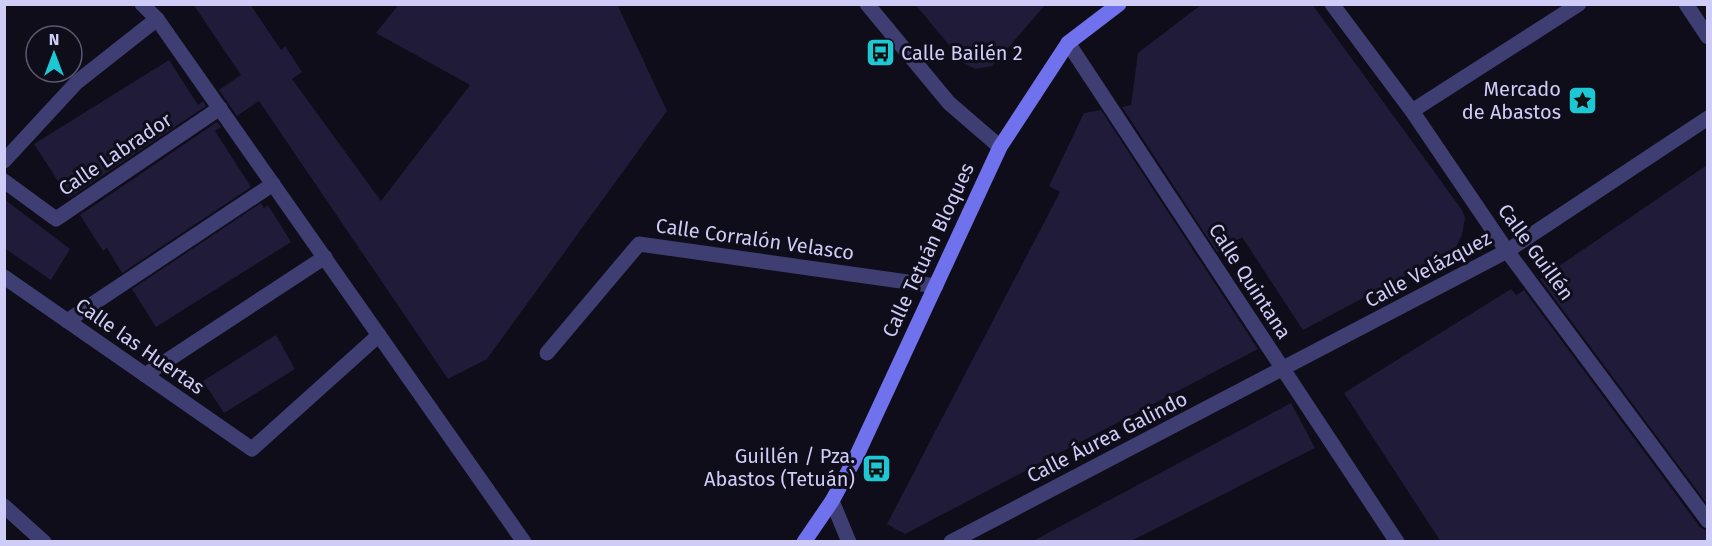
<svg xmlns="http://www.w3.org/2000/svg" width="1712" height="546" viewBox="0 0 1712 546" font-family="'Fira Sans',sans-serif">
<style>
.building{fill:#201b38}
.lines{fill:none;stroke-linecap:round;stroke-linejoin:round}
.street{stroke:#3e3e72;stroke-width:15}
.secondary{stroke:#7071ec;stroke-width:15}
.labels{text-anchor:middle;stroke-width:6;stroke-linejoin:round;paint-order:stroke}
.poi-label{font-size:20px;fill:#d0ccf8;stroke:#0e0d19;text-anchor:end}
.street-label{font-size:20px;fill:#d0ccf8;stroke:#0e0d19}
</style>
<rect width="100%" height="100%" fill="#0e0d19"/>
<!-- building -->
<g class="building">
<polygon points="193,4 250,4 281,50 285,46 302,72 292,79 381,201 470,85 376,33 399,4 617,4 667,111 487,359 448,379 259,101 237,116 219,90 241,75"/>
<polygon points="915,4 1046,4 992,66 975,69 964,63"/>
<polygon points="1202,4 1312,4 1462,210 1465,218 1462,235 1455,249 1303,330 1242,237 1217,252 1122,107 1131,105 1138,53"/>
<polygon points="169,60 198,105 203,101 206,106 69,198 34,144"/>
<polygon points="1101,110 1258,349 905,534 887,524 1060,192 1049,186 1084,113"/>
<polygon points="217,122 221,127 215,131 251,187 122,273 107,248 103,251 80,215"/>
<polygon points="1707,165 1707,504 1540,279"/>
<polygon points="4,199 70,249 51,280 4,248"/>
<polygon points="261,203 264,208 268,205 291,242 156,327 132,289"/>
<polygon points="1511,289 1516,295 1524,290 1700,527 1707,531 1707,542 1441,542 1344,393"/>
<polygon points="276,335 295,369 224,413 203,381"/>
<polygon points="1291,403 1315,448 1129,542 1031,542"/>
</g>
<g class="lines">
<!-- street -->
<g class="street">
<polyline points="142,4 157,19 524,542"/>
<polyline points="867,4 949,103 1000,147"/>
<polyline points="1332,4 1412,111 1507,251 1708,521"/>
<polyline points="1686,4 1708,37"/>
<polyline points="1068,43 1397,542"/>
<polyline points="1412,111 1579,4"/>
<polyline points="4,161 77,82 157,19"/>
<polyline points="4,181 56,219 220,108"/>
<polyline points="4,277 252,449 379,335"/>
<polyline points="67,321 273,184"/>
<polyline points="547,353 639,244 936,286"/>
<polyline points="145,375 325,257"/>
<polyline points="832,501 849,542"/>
<polyline points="4,506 44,542"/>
<polyline points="951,542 1507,251 1708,118"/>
</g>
<!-- secondary -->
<polyline class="secondary" points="804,542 832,501 857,455 1000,147 1068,43 1119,4"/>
</g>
<!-- icons -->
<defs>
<symbol id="bus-square" viewBox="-11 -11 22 22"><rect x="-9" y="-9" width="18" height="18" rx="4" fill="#1dc7d3" stroke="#0e0d19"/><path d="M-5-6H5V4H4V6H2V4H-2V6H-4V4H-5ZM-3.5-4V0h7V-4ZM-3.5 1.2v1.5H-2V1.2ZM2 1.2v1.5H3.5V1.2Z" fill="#111"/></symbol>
<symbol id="sight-square" viewBox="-11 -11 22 22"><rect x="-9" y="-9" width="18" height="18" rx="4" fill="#1dc7d3" stroke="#0e0d19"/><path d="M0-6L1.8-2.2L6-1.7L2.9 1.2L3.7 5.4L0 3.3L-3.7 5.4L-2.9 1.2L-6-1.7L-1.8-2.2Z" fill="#111"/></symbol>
</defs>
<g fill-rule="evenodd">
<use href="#bus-square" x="864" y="36" width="33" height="33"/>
<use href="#sight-square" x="1566" y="84" width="33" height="33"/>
<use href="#bus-square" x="860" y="452" width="33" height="33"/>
</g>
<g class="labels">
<!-- poi labels -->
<g class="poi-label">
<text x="901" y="60" text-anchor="start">Calle Bailén 2</text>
<text x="1561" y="96">Mercado<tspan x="1561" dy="23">de Abastos</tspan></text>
<text x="855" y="463">Guillén / Pza.<tspan x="855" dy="23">Abastos (Tetuán)</tspan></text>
</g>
<!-- street labels -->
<g class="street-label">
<text transform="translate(115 154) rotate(-34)" y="7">Calle Labrador</text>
<text transform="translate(755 239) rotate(8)" y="7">Calle Corralón Velasco</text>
<text transform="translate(928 250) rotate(-65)" y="7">Calle Tetuán Bloques</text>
<text transform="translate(1536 252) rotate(54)" y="7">Calle Guillén</text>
<text transform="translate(1428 269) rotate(-28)" y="7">Calle Velázquez</text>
<text transform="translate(1250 281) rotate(57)" y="7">Calle Quintana</text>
<text transform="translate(140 346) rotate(35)" y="7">Calle las Huertas</text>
<text transform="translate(1107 437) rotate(-27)" y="7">Calle Áurea Galindo</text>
</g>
</g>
<!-- border -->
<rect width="1712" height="546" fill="none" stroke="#d0ccf8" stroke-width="12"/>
<!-- north arrow -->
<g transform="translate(54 54)"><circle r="28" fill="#0e0d19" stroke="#5c5972" stroke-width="1.5"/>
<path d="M0-4.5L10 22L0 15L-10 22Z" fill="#1dc7d3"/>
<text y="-9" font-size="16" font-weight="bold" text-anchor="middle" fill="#d0ccf8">N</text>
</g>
</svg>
